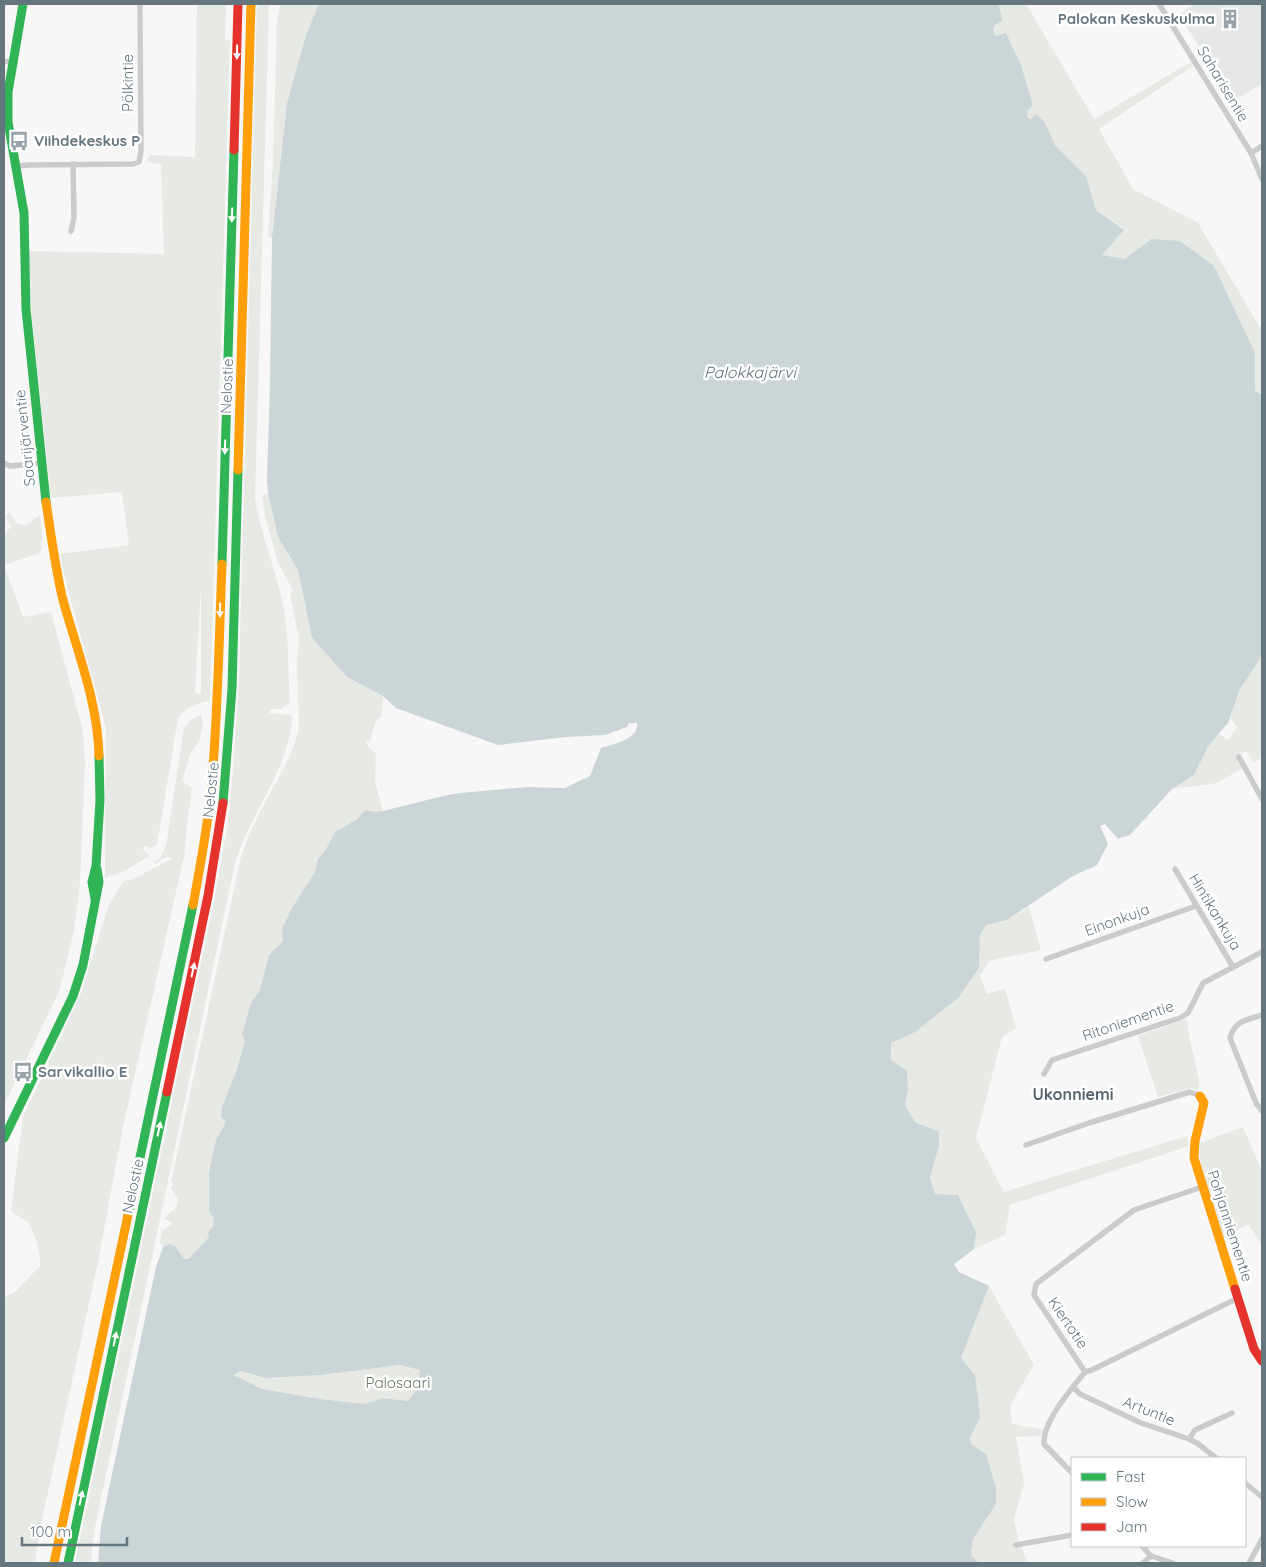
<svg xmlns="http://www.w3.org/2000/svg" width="1266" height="1567" viewBox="0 0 1266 1567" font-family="Quicksand,sans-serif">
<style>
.built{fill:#e6e8e7}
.green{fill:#e6e9e4;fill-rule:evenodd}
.water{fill:#cbd4d6;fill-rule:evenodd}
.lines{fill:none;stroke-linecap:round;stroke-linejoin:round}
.street{stroke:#cacbcc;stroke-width:5.5}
.fast{stroke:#30b455;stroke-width:9}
.slow{stroke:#ff9f0a;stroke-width:9}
.jam{stroke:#e5322d;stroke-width:9}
.oneway{fill:#fff}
.labels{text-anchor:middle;stroke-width:5;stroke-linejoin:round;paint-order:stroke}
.poi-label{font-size:15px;font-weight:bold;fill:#65767f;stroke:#fff;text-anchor:start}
.street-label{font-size:15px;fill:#65767f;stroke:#fff}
.park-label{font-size:15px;fill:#697864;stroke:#fff}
.water-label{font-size:16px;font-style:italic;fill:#607479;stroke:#fff}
.neighbourhood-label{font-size:16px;font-weight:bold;fill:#57636b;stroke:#fff}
</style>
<rect width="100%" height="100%" fill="#f7f7f7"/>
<!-- built -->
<polygon class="built" points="1195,4 1262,4 1262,84 1236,99 1178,15"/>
<!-- green -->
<g class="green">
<path d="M197,4H226L225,40H230L210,701C196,703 187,707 178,718L157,845L151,848L144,845L143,850L150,856L124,871L105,878L106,728L67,586L60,554L129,545L122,492L51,498L32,318L29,251L164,254L161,164L146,162L150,155L195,157ZM201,586V694L195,692Z"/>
<path d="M257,4H269L255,498C261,536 277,572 284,610C289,640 288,672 290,702L281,709H270L269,713L290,715L292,717C289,770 250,813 235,863L94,1532L91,1563H75L215,896L228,822L233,772L239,676Z"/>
<polygon points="280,4 325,4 306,35 287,103 272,238 268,236 273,163 277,21"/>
<polygon points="999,4 1026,4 1094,119 1191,62 1193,66 1099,129 1133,189 1198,223 1262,331 1262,395 1255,391 1255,353 1151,239 1125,259 1102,255 1124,229 1096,210 1086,176 1055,145 1045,123 1027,117 1028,111 1033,105 1021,65 1006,33 996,36 993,31 994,26 1002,21"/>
<path d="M268,493L278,537L298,570L312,638L347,677L383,696L381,717L376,720L370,741L366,742L368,746L376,754L375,782L383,811L375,813L365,810L357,819L335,832L325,851L318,859L315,872L292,908L282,929L283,941L269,955L260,990L251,1003L242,1034L245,1041L236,1072L226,1122L216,1140L209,1211L214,1219L213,1226L208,1232L209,1236C204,1245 195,1250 189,1259H185L169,1244L163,1247L160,1243L162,1231L172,1224L170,1221L164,1219C171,1208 187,1208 171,1189L173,1183L171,1182L241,857C250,829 264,804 278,779C287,761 297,744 299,725L297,662L299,639L290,593L293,590L278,563L266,520L262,496Z"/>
<polygon points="9,512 17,523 25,526 40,515 43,540 41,542 42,549 37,554 4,565 23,617 51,612 83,731 85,761 80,882 74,931 59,992 4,1105 4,534 11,527 6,517"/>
<polygon points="1262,656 1262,758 1253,762 1247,751 1239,755 1243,768 1217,783 1172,789 1194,775 1209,745 1219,734 1228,740 1237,727 1230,718 1240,689"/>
<polygon points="201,714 203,723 199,741 190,754 182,781 192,788 186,832 185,852 123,1127 98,1262 40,1529 35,1563 4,1563 4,1297 14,1293 41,1265 37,1242 29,1223 11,1211 23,1117 81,993 109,904 125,879 129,881 172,859 168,856 155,864 154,862 159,859 166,846 184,728 190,721"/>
<polygon points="1029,907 1041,950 989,961 980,976 987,994 1005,989 1016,1028 1002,1037 976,1138 1004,1192 1187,1136 1189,1146 1010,1205 1005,1235 974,1249 976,1232 958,1195 935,1194 930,1177 939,1146 915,1122 879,1093 878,1045 958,998 979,968 980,935 986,925 1007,920"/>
<polygon points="1187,1019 1189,1037 1199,1079 1198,1091 1191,1088 1158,1097 1138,1036"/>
<path d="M1243,1127L1262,1171V1245L1248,1224L1223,1238C1213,1208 1197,1175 1200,1143Z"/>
<polygon points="989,1286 1034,1365 1010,1405 1012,1424 1046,1430 1045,1436 1016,1437 1024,1483 1014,1519 1018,1539 1028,1563 979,1563 971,1555 973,1539 996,1504 986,1454 972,1445 970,1437 980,1417 961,1358"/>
<polygon points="400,1365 420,1370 418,1388 408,1401 382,1398 365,1404 320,1399 262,1389 232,1375 241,1371 266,1378 321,1375"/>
</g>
<!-- water -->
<path class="water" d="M319,4H999L1002,21L994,26L993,31L996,36L1006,33L1021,65L1033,105L1028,111L1027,117L1031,119L1036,114L1045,123L1055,145L1086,176L1096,210L1124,230L1102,255L1125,259L1151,239L1180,241L1214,266L1255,353V391L1262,395V656L1240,689L1228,723L1209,745L1194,775L1172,789L1130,835L1118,839L1105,824L1100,826L1108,844L1097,865L1073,876L1007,920L986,925L980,935L979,968L958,998L915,1032L891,1043V1060L907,1071L908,1088L905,1105L915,1122L939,1132V1146L930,1177L935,1194L958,1195L976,1232L974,1249L954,1264L959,1272L989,1286L961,1358L975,1375L980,1417L970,1438L972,1445L986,1454L996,1488V1504L973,1539L971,1555L979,1563H98L101,1526L156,1267L163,1247L169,1244L175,1246L184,1259H189C195,1250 204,1245 209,1236L208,1232L213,1226L214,1219L209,1211V1173L216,1140L226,1122L221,1116L222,1107L236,1072L245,1041L242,1034L251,1003L260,990L269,955L283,941L282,929L292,908L315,872L318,859L325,851L335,832L357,819L365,810L375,812L383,811L443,796L460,793L526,787L565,788L590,776L601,748C614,743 639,740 637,723H629L627,727L605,735L566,737L498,745L396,708L383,696L347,677L312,638L298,570L278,537L268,493L267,480L270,384L272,238L287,103L306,35ZM400,1365L420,1370L418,1388L408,1401L382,1398L365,1404L320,1399L262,1389L233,1375L241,1371L266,1378L321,1375Z"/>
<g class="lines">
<!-- street -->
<g class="street">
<polyline points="1159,4 1251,153 1262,179"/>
<polyline points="4,61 14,63"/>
<polyline points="1251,153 1262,146"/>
<polyline points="16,166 28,165 133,164 139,162 141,151 140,4"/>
<polyline points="71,231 74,218 73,164"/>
<polyline points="4,463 10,466 40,463"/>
<polyline points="1239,757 1262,799"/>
<polyline points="1175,869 1233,967"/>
<polyline points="1046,959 1196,906"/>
<path d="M1262,1015C1247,1020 1235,1020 1230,1038L1256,1103L1262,1111"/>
<polyline points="1044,1074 1052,1060 1180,1018 1188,1013 1203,983 1262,952"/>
<polyline points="1026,1145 1089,1123 1190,1092 1200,1096"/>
<polyline points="1202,1187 1134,1210 1036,1284 1034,1295 1085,1372 1092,1370 1238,1298"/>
<polyline points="1073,1387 1080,1394 1141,1423 1189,1439 1197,1443 1216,1458"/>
<polyline points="1189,1439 1195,1430 1232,1413"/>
<path d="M1072,1473L1044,1444C1043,1421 1071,1389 1085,1372"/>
<polyline points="1245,1483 1262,1497"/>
<polyline points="1016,1545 1072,1535"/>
<polyline points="1142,1546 1151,1556 1173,1563"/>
<polyline points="1143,1563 1151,1556"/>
<polyline points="1249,1563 1262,1539"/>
</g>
<!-- fast -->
<g class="fast">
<polyline points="23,4 8,92 8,122 24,213 26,309 46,502"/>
<polyline points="222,564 234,150"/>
<polyline points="223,803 232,689 238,470"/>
<polyline points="95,899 92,882 96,866 100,800 99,756"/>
<polyline points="4,1138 73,996 83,965 99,882 97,869"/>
<polyline points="128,1215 193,905"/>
<polyline points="68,1563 167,1092"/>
</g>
<!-- slow -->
<g class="slow">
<polyline points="238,470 251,4"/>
<path d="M46,502C51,534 55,567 63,600C77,651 98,702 99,756"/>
<path d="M193,905C200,868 207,830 211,792C218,717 219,640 222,564"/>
<polyline points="1200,1096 1204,1103 1195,1141 1194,1158 1235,1289"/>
<polyline points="54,1563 128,1215"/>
</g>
<!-- jam -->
<g class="jam">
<polyline points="234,150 238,4"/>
<polyline points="167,1092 208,896 223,803"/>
<polyline points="1235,1289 1254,1349 1262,1361"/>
</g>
</g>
<!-- one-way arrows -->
<defs><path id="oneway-solid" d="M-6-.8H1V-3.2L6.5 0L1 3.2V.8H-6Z" transform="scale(1.25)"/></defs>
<g class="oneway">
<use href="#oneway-solid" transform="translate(237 52) rotate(91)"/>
<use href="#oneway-solid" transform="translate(232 215) rotate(92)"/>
<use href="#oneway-solid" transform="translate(225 447) rotate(92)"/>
<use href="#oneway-solid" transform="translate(220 610) rotate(92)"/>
<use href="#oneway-solid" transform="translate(193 970) rotate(-78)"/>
<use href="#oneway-solid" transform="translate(159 1129) rotate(-78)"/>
<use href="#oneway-solid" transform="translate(115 1339) rotate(-78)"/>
<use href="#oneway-solid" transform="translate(81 1498) rotate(-78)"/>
</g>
<!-- icons -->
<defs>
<symbol id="building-bare" viewBox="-9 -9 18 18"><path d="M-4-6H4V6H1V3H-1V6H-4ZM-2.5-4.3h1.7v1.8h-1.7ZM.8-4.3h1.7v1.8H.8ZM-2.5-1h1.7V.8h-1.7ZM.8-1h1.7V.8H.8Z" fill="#98a3a9" stroke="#fff" stroke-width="2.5" paint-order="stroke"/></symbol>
<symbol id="bus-bare" viewBox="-9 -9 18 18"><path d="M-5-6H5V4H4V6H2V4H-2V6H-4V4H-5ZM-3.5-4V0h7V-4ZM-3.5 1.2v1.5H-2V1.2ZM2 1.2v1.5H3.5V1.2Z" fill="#98a3a9" stroke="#fff" stroke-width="2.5" paint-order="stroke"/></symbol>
</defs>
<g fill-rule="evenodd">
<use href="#building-bare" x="1216" y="5" width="28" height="28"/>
<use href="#bus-bare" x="5" y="127" width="28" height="28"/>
<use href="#bus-bare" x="9" y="1058" width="28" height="28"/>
</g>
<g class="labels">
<!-- poi labels -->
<g class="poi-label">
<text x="1215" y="24" text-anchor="end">Palokan Keskuskulma</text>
<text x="34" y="146">Viihdekeskus P</text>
<text x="38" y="1077">Sarvikallio E</text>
</g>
<!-- street labels -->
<g class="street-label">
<text transform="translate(128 83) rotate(-90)" y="5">Pölkintie</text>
<text transform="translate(1223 84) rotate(59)" y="5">Saharisentie</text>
<text transform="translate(227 386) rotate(-88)" y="5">Nelostie</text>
<text transform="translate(25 438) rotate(-96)" y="5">Saarijärventie</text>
<text transform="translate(211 790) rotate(-84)" y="5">Nelostie</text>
<text transform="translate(1215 912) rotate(59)" y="5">Hintikankuja</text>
<text transform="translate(1117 920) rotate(-20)" y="5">Einonkuja</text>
<text transform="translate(1128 1021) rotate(-19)" y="5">Ritoniementie</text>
<text transform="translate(133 1186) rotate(-78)" y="5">Nelostie</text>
<text transform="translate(1230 1226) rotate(72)" y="5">Pohjanniementie</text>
<text transform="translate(1068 1323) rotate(56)" y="5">Kiertotie</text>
<text transform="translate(1149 1411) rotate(22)" y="5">Artuntie</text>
</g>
<!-- park labels -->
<g class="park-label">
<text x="398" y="1388">Palosaari</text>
</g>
<!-- water labels -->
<g class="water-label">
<text x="750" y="378">Palokkajärvi</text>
</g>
<!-- neighbourhood labels -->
<g class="neighbourhood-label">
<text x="1073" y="1100">Ukonniemi</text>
</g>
</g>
<!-- border -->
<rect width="1266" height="1567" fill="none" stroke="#65767f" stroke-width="10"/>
<!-- legend -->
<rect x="1071" y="1457" width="175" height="90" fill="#ffffff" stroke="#c1c8cc"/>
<rect x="1081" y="1473" width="25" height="8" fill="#30b455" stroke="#c1c8cc"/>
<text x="1116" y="1482" font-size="15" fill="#65767f">Fast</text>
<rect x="1081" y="1498" width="25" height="8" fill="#ff9f0a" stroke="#c1c8cc"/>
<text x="1116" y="1507" font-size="15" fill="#65767f">Slow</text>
<rect x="1081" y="1523" width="25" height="8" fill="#e5322d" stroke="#c1c8cc"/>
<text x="1116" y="1532" font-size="15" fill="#65767f">Jam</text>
<!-- scale -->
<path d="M22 1537v8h105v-8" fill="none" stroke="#65767f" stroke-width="2.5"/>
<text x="30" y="1537" font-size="15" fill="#65767f" stroke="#ffffff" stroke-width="4" paint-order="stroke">100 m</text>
</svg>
